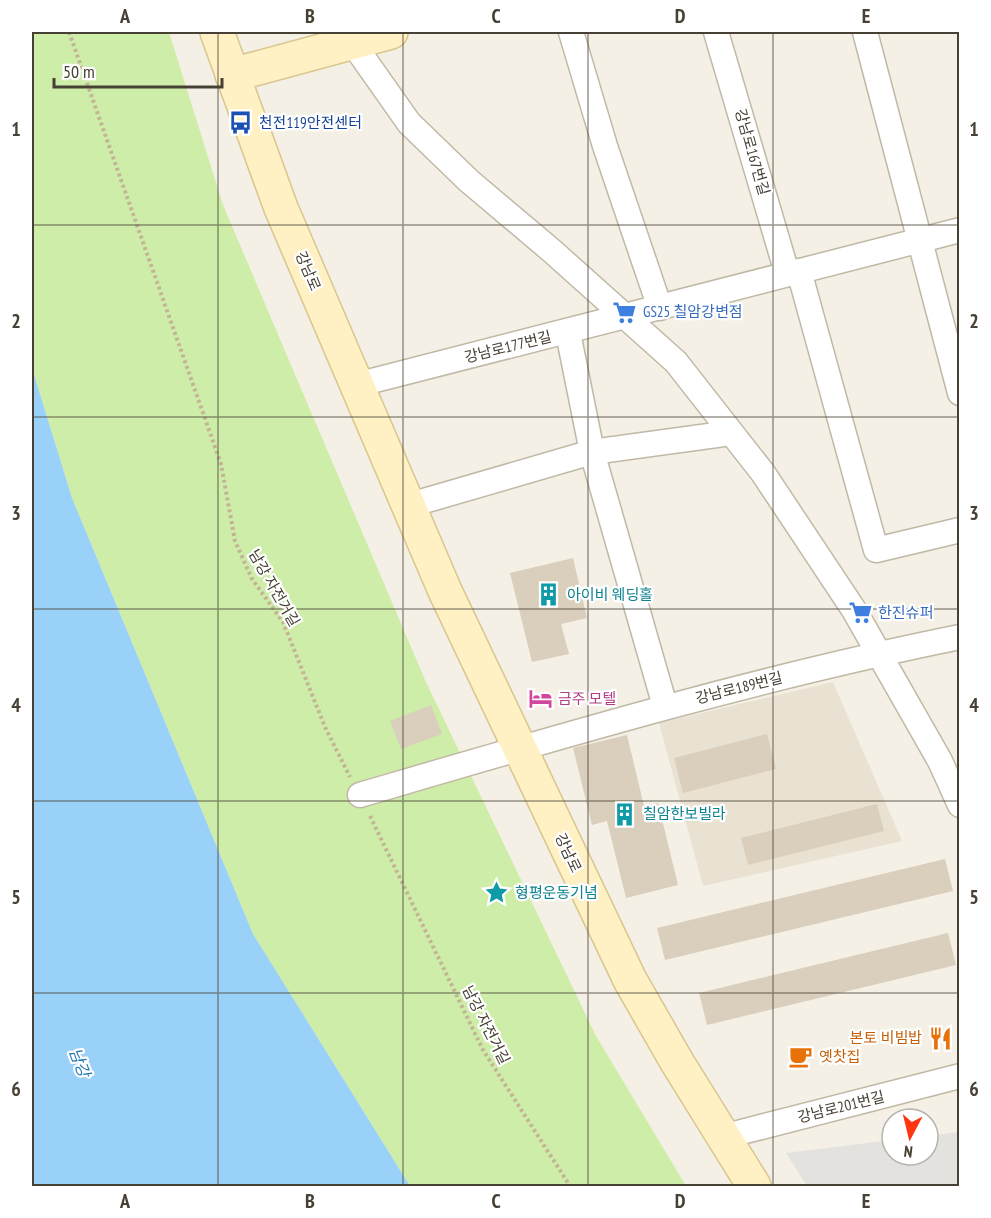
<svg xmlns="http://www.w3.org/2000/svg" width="991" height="1218" viewBox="0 0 991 1218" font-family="'PT Sans Narrow','Noto Sans KR',sans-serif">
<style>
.residential{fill:#e9e2d2}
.green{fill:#ceeda9}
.parking{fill:#e4e2de}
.water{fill:#9ad1f8}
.building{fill:#dacebc}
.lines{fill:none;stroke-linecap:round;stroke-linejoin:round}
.street-casing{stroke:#c1b8a6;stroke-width:27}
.secondary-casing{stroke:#d9c68f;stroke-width:36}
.path{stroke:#c4b496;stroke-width:4;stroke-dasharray:3 3;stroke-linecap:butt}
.street{stroke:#fff;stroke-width:24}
.secondary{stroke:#fff1c4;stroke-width:33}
.grid{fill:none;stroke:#474034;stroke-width:1.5;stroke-opacity:0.55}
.labels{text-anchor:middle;stroke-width:4.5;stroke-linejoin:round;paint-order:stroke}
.transit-label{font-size:15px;fill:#164399;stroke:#fff;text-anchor:start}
.street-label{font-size:15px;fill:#474034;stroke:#fff}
.shop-label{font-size:15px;fill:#366cbe;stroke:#fff;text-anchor:start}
.culture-label{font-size:15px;fill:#0d838f;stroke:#fff;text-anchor:start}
.hotel-label{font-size:15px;fill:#b23c85;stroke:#fff;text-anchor:start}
.food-label{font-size:15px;fill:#c56008;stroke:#fff;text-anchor:end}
.water-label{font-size:16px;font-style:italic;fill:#2077b6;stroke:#fff}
.neatline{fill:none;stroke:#474034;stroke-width:2}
.grid-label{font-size:20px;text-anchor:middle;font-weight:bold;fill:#474034}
</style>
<rect width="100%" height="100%" fill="#f4f0e5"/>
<!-- residential -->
<polygon class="residential" points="833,682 902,841 703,886 659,723"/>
<!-- green -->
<polygon class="green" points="32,32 169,32 223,205 425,680 596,1036 686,1186 410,1186 253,934 72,498 32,368"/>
<!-- parking -->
<polygon class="parking" points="959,1132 959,1186 807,1186 786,1153 892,1140 892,1155 928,1155 928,1136"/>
<!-- water -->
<polygon class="water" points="32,368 72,498 253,934 410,1186 32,1186"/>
<!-- building -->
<g class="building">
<polygon points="573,558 587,618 561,624 569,654 532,662 510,573"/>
<polygon points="431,705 442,734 401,749 390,721"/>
<polygon points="767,734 776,769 683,793 674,758"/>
<polygon points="627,735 644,806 658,803 678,885 626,898 607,821 592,825 573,748"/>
<polygon points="877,804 884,831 748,865 741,838"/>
<polygon points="945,859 953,891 665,960 657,928"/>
<polygon points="948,933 956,965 707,1025 699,993"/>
</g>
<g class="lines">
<defs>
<g id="street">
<polyline points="349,32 352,42 409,123 469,181 552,251 676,362 763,473 854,610 940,761 960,805"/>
<polyline points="571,32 605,146 660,308"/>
<polyline points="716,32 787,273"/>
<polyline points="865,32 960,393"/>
<polyline points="799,271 876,550 960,530"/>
<polyline points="568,333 592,452 665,706"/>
<polyline points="356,385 960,230"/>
<polyline points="410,505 592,452 731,433"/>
<path d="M360,795C558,737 756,678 960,637"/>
<polyline points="722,1137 960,1076"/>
</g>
<g id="secondary">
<polyline points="217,32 281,208 445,591 630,980 677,1062 754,1186"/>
<polyline points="232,75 391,32"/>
</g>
</defs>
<!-- street casing -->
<use href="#street" class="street-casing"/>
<!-- secondary casing -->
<use href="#secondary" class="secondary-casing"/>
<!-- path -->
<g class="path">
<polyline points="69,32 221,464 235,541 252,579 283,622 325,727 350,777"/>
<polyline points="370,816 483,1050 570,1186"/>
</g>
<!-- street -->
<use href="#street" class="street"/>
<!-- secondary -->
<use href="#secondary" class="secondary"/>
</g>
<!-- grid -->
<path class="grid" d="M218,32V1186M403,32V1186M588,32V1186M773,32V1186M32,225H960M32,417H960M32,609H960M32,801H960M32,993H960"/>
<!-- icons -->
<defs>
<symbol id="bus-bare" viewBox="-9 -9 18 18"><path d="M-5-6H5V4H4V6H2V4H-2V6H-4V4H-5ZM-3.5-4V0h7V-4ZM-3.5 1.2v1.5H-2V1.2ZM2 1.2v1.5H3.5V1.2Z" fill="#1a4fb4" stroke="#fff" stroke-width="2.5" paint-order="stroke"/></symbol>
<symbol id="supermarket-bare" viewBox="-9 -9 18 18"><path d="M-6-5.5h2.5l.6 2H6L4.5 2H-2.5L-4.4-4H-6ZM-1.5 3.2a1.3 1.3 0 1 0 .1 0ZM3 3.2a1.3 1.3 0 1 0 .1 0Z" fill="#3f7fe0" stroke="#fff" stroke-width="2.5" paint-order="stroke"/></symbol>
<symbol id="building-bare" viewBox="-9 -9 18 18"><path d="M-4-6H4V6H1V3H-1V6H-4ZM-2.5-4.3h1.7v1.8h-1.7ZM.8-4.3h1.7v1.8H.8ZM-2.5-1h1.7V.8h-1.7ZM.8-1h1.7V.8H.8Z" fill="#0f9aa8" stroke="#fff" stroke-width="2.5" paint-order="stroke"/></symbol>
<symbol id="hotel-bare" viewBox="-9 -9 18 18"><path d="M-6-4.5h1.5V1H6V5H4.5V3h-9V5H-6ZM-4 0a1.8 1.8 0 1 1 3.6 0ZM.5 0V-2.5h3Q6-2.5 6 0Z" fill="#d1479c" stroke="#fff" stroke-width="2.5" paint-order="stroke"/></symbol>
<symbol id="sight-bare" viewBox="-9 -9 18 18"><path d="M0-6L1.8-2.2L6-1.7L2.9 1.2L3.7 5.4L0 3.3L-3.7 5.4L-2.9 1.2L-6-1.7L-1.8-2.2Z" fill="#0f9aa8" stroke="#fff" stroke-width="2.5" paint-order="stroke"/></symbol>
<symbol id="restaurant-bare" viewBox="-9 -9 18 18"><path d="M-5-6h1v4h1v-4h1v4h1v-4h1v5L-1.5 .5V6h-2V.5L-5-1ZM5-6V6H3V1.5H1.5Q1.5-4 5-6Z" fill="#e8710a" stroke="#fff" stroke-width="2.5" paint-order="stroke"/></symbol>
<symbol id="cafe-bare" viewBox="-9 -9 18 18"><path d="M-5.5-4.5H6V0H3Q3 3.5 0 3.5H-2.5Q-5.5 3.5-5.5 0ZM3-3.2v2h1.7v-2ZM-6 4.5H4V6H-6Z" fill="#e8710a" stroke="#fff" stroke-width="2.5" paint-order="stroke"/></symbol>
</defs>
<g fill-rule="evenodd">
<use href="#bus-bare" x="224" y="106" width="33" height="33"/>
<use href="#supermarket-bare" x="608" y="296" width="33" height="33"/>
<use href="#building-bare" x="532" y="578" width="33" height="33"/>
<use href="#supermarket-bare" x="844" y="596" width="33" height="33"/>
<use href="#hotel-bare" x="524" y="682" width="33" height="33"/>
<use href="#building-bare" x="608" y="798" width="33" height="33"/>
<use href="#sight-bare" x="480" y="876" width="33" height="33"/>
<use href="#restaurant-bare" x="924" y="1022" width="33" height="33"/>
<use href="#cafe-bare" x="784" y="1040" width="33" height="33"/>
</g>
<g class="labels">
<!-- transit labels -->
<g class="transit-label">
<text x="259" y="128">천전119안전센터</text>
</g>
<!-- street labels -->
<g class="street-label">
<text transform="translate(752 152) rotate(74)" y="5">강남로167번길</text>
<text transform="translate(308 271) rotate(67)" y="5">강남로</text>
<text transform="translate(508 347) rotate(-14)" y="5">강남로177번길</text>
<text transform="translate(274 588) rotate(60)" y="5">남강 자전거길</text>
<text transform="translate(739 688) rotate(-14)" y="5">강남로189번길</text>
<text transform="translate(568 853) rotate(65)" y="5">강남로</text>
<text transform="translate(486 1025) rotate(63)" y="5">남강 자전거길</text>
<text transform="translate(841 1107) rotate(-14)" y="5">강남로201번길</text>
</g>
<!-- shop labels -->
<g class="shop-label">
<text x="643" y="317">GS25 칠암강변점</text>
<text x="878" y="618">한진슈퍼</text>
</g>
<!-- culture labels -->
<g class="culture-label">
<text x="567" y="600">아이비 웨딩홀</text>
<text x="643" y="819">칠암한보빌라</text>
<text x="515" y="898">형평운동기념</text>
</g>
<!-- hotel labels -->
<g class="hotel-label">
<text x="558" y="704">금주 모텔</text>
</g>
<!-- food labels -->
<g class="food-label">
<text x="922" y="1043">본토 비빔밥</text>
<text x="819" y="1062" text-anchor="start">옛찻집</text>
</g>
<!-- water labels -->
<g class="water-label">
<text transform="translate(80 1062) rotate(69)" y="6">남강</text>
</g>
</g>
<!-- border -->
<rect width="991" height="1218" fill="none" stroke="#ffffff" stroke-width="66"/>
<!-- north arrow -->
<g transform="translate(910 1137) rotate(187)"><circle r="28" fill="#ffffff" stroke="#b5b3ae" stroke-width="1.5"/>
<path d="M0-4.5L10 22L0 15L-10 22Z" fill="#ff3611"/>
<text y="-9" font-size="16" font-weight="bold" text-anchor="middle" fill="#474034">N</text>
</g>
<!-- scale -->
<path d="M54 78v9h168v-9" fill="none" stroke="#474034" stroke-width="3"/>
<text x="63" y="78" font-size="18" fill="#474034" stroke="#ffffff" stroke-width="4.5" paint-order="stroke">50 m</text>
<rect x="33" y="33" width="925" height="1152" class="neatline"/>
<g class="grid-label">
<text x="125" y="23">A</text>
<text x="310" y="23">B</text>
<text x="496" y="23">C</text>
<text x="680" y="23">D</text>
<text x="866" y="23">E</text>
<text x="16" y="136">1</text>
<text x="974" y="136">1</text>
<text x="16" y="328">2</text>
<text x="974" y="328">2</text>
<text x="16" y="520">3</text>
<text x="974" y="520">3</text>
<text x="16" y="712">4</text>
<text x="974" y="712">4</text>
<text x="16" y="904">5</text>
<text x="974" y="904">5</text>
<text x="16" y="1096">6</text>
<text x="974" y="1096">6</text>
<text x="125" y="1208">A</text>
<text x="310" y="1208">B</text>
<text x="496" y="1208">C</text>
<text x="680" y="1208">D</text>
<text x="866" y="1208">E</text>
</g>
</svg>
